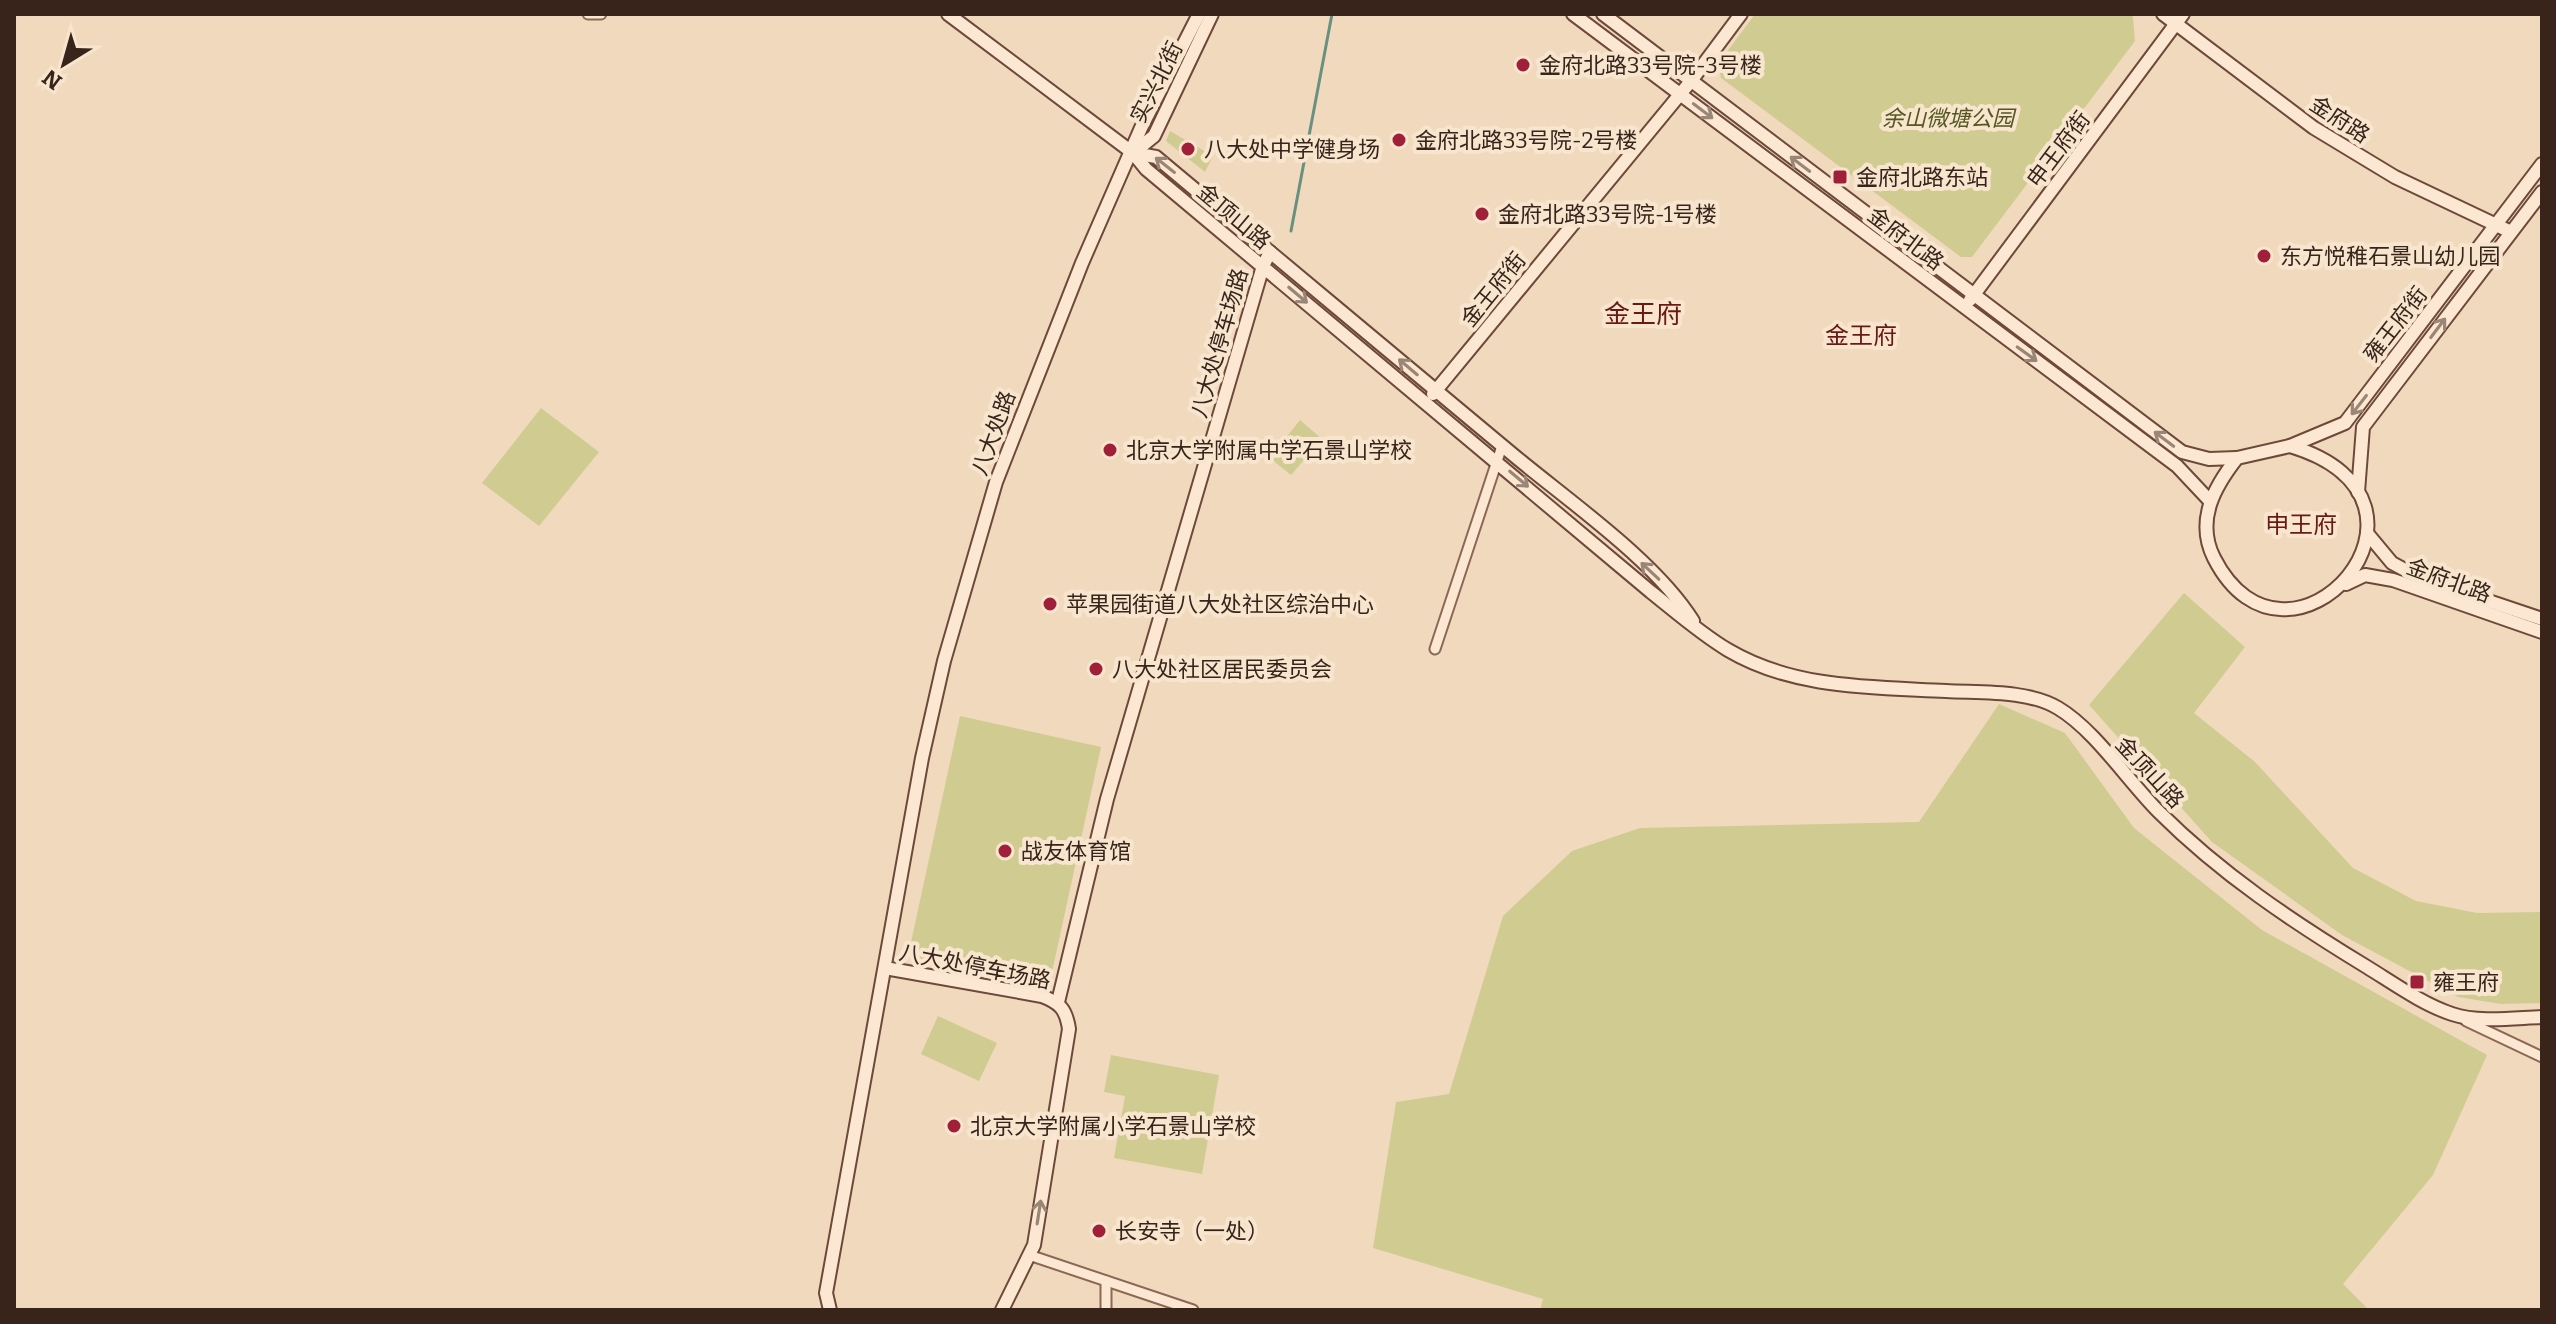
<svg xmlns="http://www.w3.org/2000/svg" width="2556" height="1324" viewBox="0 0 2556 1324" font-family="Bitter,'Noto Sans SC',serif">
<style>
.green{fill:#d0cc91}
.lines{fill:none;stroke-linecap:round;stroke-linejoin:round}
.stream{stroke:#689180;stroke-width:3}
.street-casing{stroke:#8b6855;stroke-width:13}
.secondary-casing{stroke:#6d4939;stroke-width:16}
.street{stroke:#fce8d2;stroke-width:9}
.secondary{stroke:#fce8d2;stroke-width:12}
.oneway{stroke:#9a8676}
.poi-dot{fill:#9f2038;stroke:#f8e5ce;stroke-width:3}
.labels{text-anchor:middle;stroke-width:8;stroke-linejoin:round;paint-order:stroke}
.poi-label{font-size:22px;fill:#39241b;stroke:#f8e5ce;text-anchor:start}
.street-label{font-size:22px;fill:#39241b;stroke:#f8e5ce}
.park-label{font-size:22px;font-style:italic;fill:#535720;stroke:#f8e5ce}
.neighbourhood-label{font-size:24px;fill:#691917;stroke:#f8e5ce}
.quarter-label{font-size:26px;fill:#691917;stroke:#f8e5ce}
</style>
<rect width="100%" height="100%" fill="#f1d9be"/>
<!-- green -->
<g class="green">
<polygon points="1755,14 2129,14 2133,17 2135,41 1972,257 1961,257 1721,78 1718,64"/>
<polygon points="1170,131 1213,156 1205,172 1166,141"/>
<polygon points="541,408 599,452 539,526 482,483"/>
<polygon points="1300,420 1322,439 1291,475 1270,458"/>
<polygon points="2184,593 2245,647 2194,713 2255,762 2353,868 2416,901 2477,913 2542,912 2542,1003 2501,1004 2458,997 2342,935 2212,842 2089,705"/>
<polygon points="1999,704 2065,733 2134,828 2262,930 2487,1055 2433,1175 2343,1284 2369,1310 1540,1310 1543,1299 1373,1248 1396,1102 1449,1094 1503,916 1572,851 1640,828 1919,822"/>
<polygon points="960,716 1101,747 1049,986 908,956"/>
<polygon points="938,1016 997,1043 979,1081 921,1054"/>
<polygon points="1111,1055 1219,1075 1202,1174 1114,1158 1125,1096 1104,1092"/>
</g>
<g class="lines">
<!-- stream -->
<polyline class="stream" points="1291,231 1332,14"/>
<defs>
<g id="street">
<polyline points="588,14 601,14"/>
<polyline points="1435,649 1502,446"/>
<polyline points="2466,1021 2542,1057"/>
<polyline points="1029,1255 1193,1310"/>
<polyline points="1106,1310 1106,1281"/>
</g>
<g id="secondary">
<path d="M948,14L1133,153L1146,169L1651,592C1676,612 1701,634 1728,650C1794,689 1872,687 1946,691C1981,693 2028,690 2058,708C2095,730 2128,781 2159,812C2221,874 2293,922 2367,967C2393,983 2422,1004 2452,1014C2479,1023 2514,1018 2542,1017"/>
<polyline points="1573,14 2177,466 2209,500"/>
<polyline points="1603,14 2182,452 2209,459 2237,458"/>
<polyline points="2163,14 2314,128 2395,177 2511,232"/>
<path d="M1133,153L1156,157C1275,255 1392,355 1511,453C1567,500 1655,560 1693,621"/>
<polyline points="1133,153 1154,136 1212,14"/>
<polyline points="1970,300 2183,14"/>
<polyline points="1433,394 1691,81 1741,14"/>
<path d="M2290,446C2471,500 2288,703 2214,558C2195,520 2215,486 2237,458Z"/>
<polyline points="2290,446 2345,423 2542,164"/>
<polyline points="2358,492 2363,427 2542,192"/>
<polyline points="2367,533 2392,563 2420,578 2542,619"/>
<polyline points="2346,584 2365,575 2393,580 2542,632"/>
<path d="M885,968L1042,996C1060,1003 1066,1009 1069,1029L1034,1245L1002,1310"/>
<polyline points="1058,1002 1107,799 1263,266 1270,252"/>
<polyline points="830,1310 826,1293 922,758 944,661 996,482 1082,263 1141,128 1199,14"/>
</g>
</defs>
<!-- street casing -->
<use href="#street" class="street-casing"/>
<!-- secondary casing -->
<use href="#secondary" class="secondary-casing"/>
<!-- street -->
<use href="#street" class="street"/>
<!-- secondary -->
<use href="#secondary" class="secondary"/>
</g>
<!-- one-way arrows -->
<defs><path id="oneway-shaft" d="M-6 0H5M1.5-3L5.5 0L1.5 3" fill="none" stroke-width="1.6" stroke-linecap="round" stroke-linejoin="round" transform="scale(2)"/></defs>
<g class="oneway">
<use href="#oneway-shaft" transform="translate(1703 111) rotate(37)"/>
<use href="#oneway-shaft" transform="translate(1800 164) rotate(-143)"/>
<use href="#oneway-shaft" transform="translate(1165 165) rotate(-142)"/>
<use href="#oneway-shaft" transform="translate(1298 295) rotate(40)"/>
<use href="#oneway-shaft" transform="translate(2438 328) rotate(-53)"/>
<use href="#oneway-shaft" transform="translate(2027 354) rotate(36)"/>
<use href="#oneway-shaft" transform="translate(1408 367) rotate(-140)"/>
<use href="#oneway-shaft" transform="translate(2359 405) rotate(128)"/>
<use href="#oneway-shaft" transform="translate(2164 439) rotate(-143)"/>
<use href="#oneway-shaft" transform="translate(1519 479) rotate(40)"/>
<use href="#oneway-shaft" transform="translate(1650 571) rotate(-137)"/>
<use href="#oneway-shaft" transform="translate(1039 1212) rotate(-81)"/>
</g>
<!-- markers -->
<g class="poi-dot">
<circle cx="1523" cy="65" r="8"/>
<circle cx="1399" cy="140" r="8"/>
<circle cx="1188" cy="149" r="8"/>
<rect x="1832" y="169" width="16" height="16" rx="4"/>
<circle cx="1482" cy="214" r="8"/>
<circle cx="2264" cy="256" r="8"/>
<circle cx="1110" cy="450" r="8"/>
<circle cx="1050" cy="604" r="8"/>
<circle cx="1096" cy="669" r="8"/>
<circle cx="1005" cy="851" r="8"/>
<rect x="2409" y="974" width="16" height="16" rx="4"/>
<circle cx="954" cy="1126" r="8"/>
<circle cx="1099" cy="1231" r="8"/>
</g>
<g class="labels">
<!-- poi labels -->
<g class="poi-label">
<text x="1539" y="73">金府北路33号院-3号楼</text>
<text x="1415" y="148">金府北路33号院-2号楼</text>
<text x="1204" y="157">八大处中学健身场</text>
<text x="1856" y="185">金府北路东站</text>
<text x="1498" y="222">金府北路33号院-1号楼</text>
<text x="2280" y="264">东方悦稚石景山幼儿园</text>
<text x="1126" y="458">北京大学附属中学石景山学校</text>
<text x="1066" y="612">苹果园街道八大处社区综治中心</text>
<text x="1112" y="677">八大处社区居民委员会</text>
<text x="1021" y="859">战友体育馆</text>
<text x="2433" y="990">雍王府</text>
<text x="970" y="1134">北京大学附属小学石景山学校</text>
<text x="1115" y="1239">长安寺（一处）</text>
</g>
<!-- street labels -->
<g class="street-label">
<text transform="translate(1156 82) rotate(-63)" y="8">实兴北街</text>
<text transform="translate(2340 119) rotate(33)" y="8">金府路</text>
<text transform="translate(2058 149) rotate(-53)" y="8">申王府街</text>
<text transform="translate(1234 216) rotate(40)" y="8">金顶山路</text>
<text transform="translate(1906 238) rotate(37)" y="8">金府北路</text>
<text transform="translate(1493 289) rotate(-51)" y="8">金王府街</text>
<text transform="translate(2395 324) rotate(-52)" y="8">雍王府街</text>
<text transform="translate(1219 343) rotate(-74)" y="8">八大处停车场路</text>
<text transform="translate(993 433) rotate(-70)" y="8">八大处路</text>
<text transform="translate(2449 580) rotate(20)" y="8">金府北路</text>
<text transform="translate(2150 772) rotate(47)" y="8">金顶山路</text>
<text transform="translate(975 966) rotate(11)" y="8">八大处停车场路</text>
</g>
<!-- park labels -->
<g class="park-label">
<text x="1948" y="126">余山微塘公园</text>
</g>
<!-- neighbourhood labels -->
<g class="neighbourhood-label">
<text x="1861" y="344">金王府</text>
<text x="2301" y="533">申王府</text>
</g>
<!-- quarter labels -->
<g class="quarter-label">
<text x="1643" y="323">金王府</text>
</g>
</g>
<!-- border -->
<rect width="2556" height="1324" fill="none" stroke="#39241b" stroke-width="32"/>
<!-- north arrow -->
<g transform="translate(64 64) rotate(217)" stroke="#f8e5ce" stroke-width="6" paint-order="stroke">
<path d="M0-6L14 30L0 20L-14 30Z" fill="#39241b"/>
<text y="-12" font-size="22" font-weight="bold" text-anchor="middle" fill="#39241b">N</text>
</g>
</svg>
